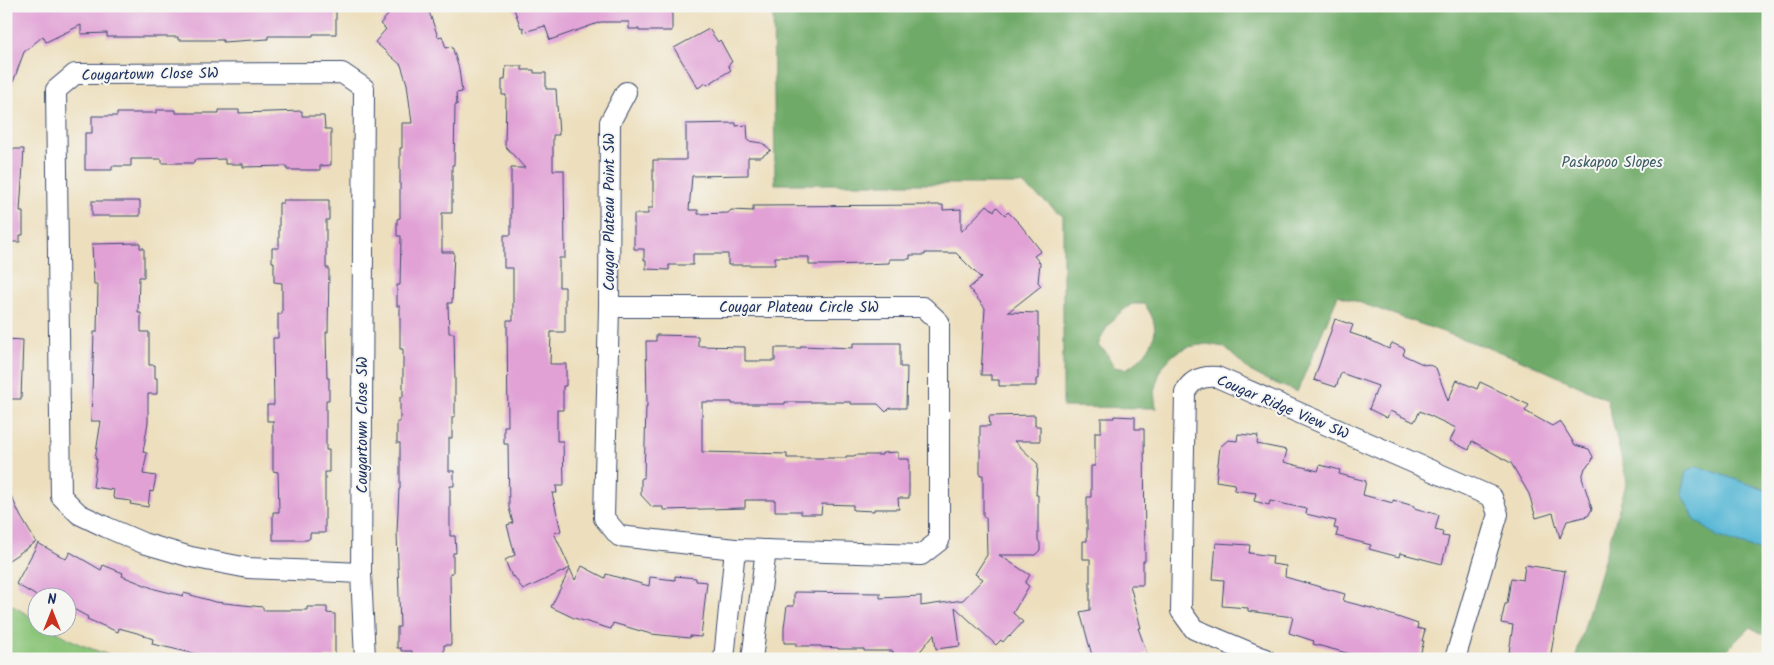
<svg xmlns="http://www.w3.org/2000/svg" width="1774" height="665" viewBox="0 0 1774 665" font-family="Kalam,sans-serif">
<style>
.green{fill:#8ac478;stroke:#527a6b}
.forest{fill:#6faa68;stroke:#456c63;fill-rule:evenodd}
.water{fill:#56b7d5;stroke:#38739a}
.building{fill:#e1a1d5}
.lines{fill:none;stroke-linecap:round;stroke-linejoin:round}
.minor-casing{stroke:#3a496c;stroke-width:22}
.minor{stroke:#fff;stroke-width:20}
.labels{text-anchor:middle;stroke-width:4;stroke-linejoin:round;paint-order:stroke}
.street-label{font-size:15px;fill:#1b2f5e;stroke:#f6f6f2}
.park-label{font-size:15px;fill:#3c5c66;stroke:#f6f6f2}
</style>
<rect width="100%" height="100%" fill="#f6f6f2"/>
<filter id="ink" filterUnits="userSpaceOnUse"><feTurbulence type="fractalNoise" baseFrequency=".02" numOctaves="2"/><feDisplacementMap in="SourceGraphic" scale="10" xChannelSelector="R" yChannelSelector="G"/><feConvolveMatrix kernelMatrix="1 2 1 2 8 2 1 2 1" color-interpolation-filters="sRGB"/></filter>
<filter id="wash" filterUnits="userSpaceOnUse"><feTurbulence type="fractalNoise" baseFrequency=".0096" numOctaves="4" result="noise"/><feDisplacementMap in="SourceGraphic" scale="20" xChannelSelector="R" yChannelSelector="G"/><feGaussianBlur stdDeviation="1.12" result="paint"/><feColorMatrix in="noise" values="0 0 0 0 0 0 0 0 0 0 0 0 0 0 0 0 0 1.4 0 .05"/><feComposite in="paint" operator="in"/></filter>
<g filter="url(#wash)">
<rect width="100%" height="100%" fill="#eddfbd"/>
<!-- green -->
<polygon class="green" points="6,602 37,620 38,628 50,628 79,644 119,659 6,659"/>
<!-- forest -->
<path class="forest" d="M773,6H1768V491L1756,486V548L1768,553V637L1750,627L1718,659H1575L1627,481L1607,399L1517,358L1338,295L1297,392L1265,379L1250,371L1224,347L1207,344L1188,347L1174,354L1161,368L1154,391L1156,408L1063,407V215L1022,184H775ZM1132,304H1144C1166,331 1151,353 1126,369L1114,367L1106,352L1098,346C1106,325 1114,316 1132,304Z"/>
<!-- water -->
<polygon class="water" points="1697,466 1768,491 1768,553 1718,537 1695,520 1681,493 1686,472"/>
<g id="blocks">
<!-- building -->
<g class="building">
<polygon points="6,6 336,6 336,34 313,34 313,36 268,36 268,39 223,42 223,40 178,40 178,37 107,37 107,33 81,34 81,25 46,42 43,36 24,52 8,96 6,96"/>
<polygon points="396,6 427,6 438,37 442,36 446,48 452,46 459,69 462,92 456,93 457,105 455,105 454,165 452,165 452,213 442,213 442,252 454,252 452,303 448,303 449,333 454,333 455,380 455,417 452,417 452,438 449,438 449,471 454,471 454,486 450,486 450,536 455,536 456,553 453,553 453,573 450,573 451,645 444,645 444,657 412,657 412,651 401,651 401,648 397,648 397,627 400,627 397,532 399,489 400,489 400,443 397,443 397,422 400,422 400,397 403,397 403,349 400,349 400,306 397,306 397,285 400,285 401,236 397,236 397,219 400,218 400,148 402,148 402,123 412,123 407,84 401,65 375,42 386,29 380,24"/>
<polygon points="513,6 672,6 672,31 639,31 639,29 629,29 629,22 601,22 550,40 545,26 524,32 523,27 521,28"/>
<polygon points="709,29 718,42 720,40 732,62 728,65 731,70 707,85 706,83 698,88 674,48"/>
<polygon points="506,66 522,66 522,70 534,70 534,73 546,73 546,89 556,89 559,135 553,135 553,170 564,170 565,258 559,258 559,287 565,287 565,332 551,332 550,364 566,364 566,386 563,386 563,410 557,410 557,441 563,441 564,486 556,486 557,493 552,493 561,531 554,533 570,568 523,590 514,576 512,577 505,560 515,555 507,525 513,523 509,508 508,444 504,444 504,426 508,426 507,320 513,320 513,268 504,268 504,235 511,235 511,168 525,168 505,146 506,95 502,95 502,80 505,80"/>
<polygon points="156,110 176,110 176,113 219,113 219,110 239,110 239,113 302,111 302,116 324,116 325,129 331,129 331,165 320,166 320,170 287,170 287,166 243,167 243,164 225,164 225,159 194,160 194,163 162,163 162,159 131,159 131,166 112,166 112,170 85,170 85,133 92,133 92,116 117,116 117,113 156,113"/>
<polygon points="736,123 736,126 747,125 748,141 762,143 771,150 761,157 748,157 748,175 692,176 689,210 698,210 698,214 728,213 731,210 753,211 753,206 943,205 943,210 961,209 961,232 987,205 994,211 997,207 1005,215 1008,212 1019,223 1041,251 1034,256 1040,263 1038,282 1041,286 1008,312 1038,313 1038,326 1039,326 1039,379 1036,379 1036,386 999,386 999,380 991,380 991,375 981,375 985,308 969,288 981,278 956,253 925,253 925,255 910,255 910,259 889,259 889,263 830,265 809,265 809,257 775,257 775,265 728,265 728,254 693,254 693,265 669,265 669,270 646,269 646,260 644,260 644,249 634,249 634,214 648,214 648,208 653,208 653,160 686,160 686,124"/>
<polygon points="6,149 24,149 20,212 23,212 23,235 20,235 20,242 6,242"/>
<polygon points="283,200 329,200 329,220 326,220 326,268 329,268 328,332 326,332 327,378 329,378 329,400 326,400 326,450 329,450 329,472 325,472 325,533 310,533 310,538 307,540 273,540 273,512 279,512 278,472 273,471 273,421 267,421 267,405 274,405 273,338 278,338 278,314 282,314 282,283 274,282 274,262 272,262 272,248 279,248 279,203 283,203"/>
<rect x="92" y="201" width="48" height="15"/>
<polygon points="140,243 140,248 144,248 144,277 139,277 138,313 141,313 141,332 149,332 149,365 155,365 155,378 157,378 157,394 148,394 148,422 143,452 147,453 143,474 156,476 153,492 150,491 148,507 130,504 131,501 115,499 113,497 114,490 93,487 97,459 95,459 101,421 91,421 94,332 97,332 98,284 94,284 92,244"/>
<polygon points="1335,319 1353,325 1350,333 1368,339 1389,349 1392,343 1405,349 1403,355 1425,365 1427,364 1436,368 1448,401 1457,380 1477,389 1480,382 1529,405 1525,411 1552,426 1560,421 1575,445 1589,449 1593,457 1592,461 1585,468 1582,478 1592,509 1588,516 1567,521 1560,538 1553,513 1536,518 1529,494 1511,463 1472,441 1469,450 1450,441 1456,428 1420,411 1414,422 1390,411 1387,418 1369,409 1378,386 1341,373 1336,387 1314,380"/>
<polygon points="656,335 698,336 698,346 745,347 745,361 775,361 775,348 801,348 801,346 853,348 853,343 900,343 900,367 907,367 906,408 890,408 886,412 878,404 851,404 851,402 785,402 785,404 732,404 732,402 702,402 702,452 787,454 787,458 846,458 846,456 855,456 855,455 882,455 882,453 898,452 898,459 909,459 909,498 898,498 899,509 874,509 874,511 853,510 853,505 822,504 821,514 801,514 801,511 775,511 775,500 745,500 745,508 663,510 663,507 652,507 641,495 641,478 644,478 646,407 647,407 646,341 656,341"/>
<polygon points="6,339 23,340 21,399 6,399"/>
<polygon points="1035,415 1035,426 1040,426 1040,441 1014,441 1038,464 1036,495 1038,495 1038,540 1040,543 1040,550 1035,555 999,555 1030,575 1025,583 1029,586 1013,613 1023,622 1010,636 1009,635 1003,642 1001,640 996,645 955,607 960,646 936,649 934,634 914,659 909,654 893,655 893,651 864,651 864,649 838,649 838,648 821,647 821,646 796,646 796,643 784,643 784,627 787,606 794,606 794,592 880,593 880,598 921,596 921,606 963,600 983,579 975,574 987,555 986,517 983,517 983,475 980,475 980,426 990,426 989,416"/>
<polygon points="1114,416 1135,417 1135,429 1144,429 1145,561 1143,561 1143,585 1130,585 1141,628 1138,628 1147,653 1132,659 1093,659 1080,612 1090,610 1090,559 1083,559 1083,541 1087,541 1087,497 1091,497 1091,466 1095,466 1095,432 1101,432 1101,418 1114,418"/>
<polygon points="1238,434 1258,436 1257,444 1287,450 1284,462 1318,471 1320,465 1340,470 1339,474 1366,481 1363,495 1393,503 1393,500 1414,506 1414,508 1439,515 1435,530 1443,532 1442,536 1449,537 1442,564 1400,553 1399,557 1369,549 1371,545 1336,536 1338,529 1334,528 1336,521 1306,514 1307,509 1270,501 1269,505 1254,501 1256,493 1234,490 1235,484 1216,481 1220,447 1228,440 1237,441"/>
<polygon points="6,485 21,517 36,542 6,562"/>
<polygon points="38,543 66,559 70,552 101,570 103,565 123,573 122,576 155,589 183,596 184,593 215,602 263,607 263,610 307,610 307,607 327,607 327,613 335,614 335,657 325,657 325,659 219,659 219,657 192,653 152,644 153,639 137,633 119,628 118,632 87,619 88,617 68,606 68,598 40,598 16,584"/>
<polygon points="1216,543 1250,545 1249,553 1273,556 1272,564 1286,566 1285,577 1345,594 1343,601 1371,608 1418,624 1417,628 1425,630 1422,641 1424,641 1419,659 1357,659 1358,656 1313,644 1314,641 1289,633 1293,617 1248,611 1248,608 1222,606 1224,580 1213,579"/>
<polygon points="1525,565 1565,571 1550,659 1508,659 1513,625 1501,623 1505,604 1507,604 1511,578 1523,580"/>
<polygon points="582,566 605,578 606,574 649,586 650,577 675,580 675,576 696,578 696,581 707,582 701,637 690,636 690,638 651,634 613,623 611,629 574,618 551,607 570,569 575,580"/>
</g>
</g>
</g>
<g filter="url(#ink)">
<use href="#blocks" fill-opacity="0" stroke="#3a496c" stroke-width="1"/>
<g class="lines">
<defs>
<g id="minor">
<polygon points="609,307 923,307 939,322 939,541 921,555 735,549 619,536 604,518"/>
<polyline points="609,307 610,122 626,92"/>
<polyline points="361,573 248,568 191,557 143,543 106,527 79,514 61,496 56,90 75,74 342,73 364,88 361,573 365,659"/>
<polyline points="724,659 735,549"/>
<polyline points="752,659 766,550"/>
<path d="M1265,659L1194,629L1181,611L1185,393C1191,379 1203,376 1217,377L1492,497L1498,514L1455,659"/>
</g>
</defs>
<!-- minor casing -->
<use href="#minor" class="minor-casing"/>
<!-- minor -->
<use href="#minor" class="minor"/>
</g>
</g>
<g class="labels">
<!-- street labels -->
<g class="street-label">
<text transform="translate(150 74) rotate(-1)" y="5">Cougartown Close SW</text>
<text transform="translate(609 212) rotate(-90)" y="5">Cougar Plateau Point SW</text>
<text x="799" y="312">Cougar Plateau Circle SW</text>
<text transform="translate(1283 407) rotate(23)" y="5">Cougar Ridge View SW</text>
<text transform="translate(362 425) rotate(-90)" y="5">Cougartown Close SW</text>
</g>
<!-- park labels -->
<g class="park-label">
<text x="1612" y="167">Paskapoo Slopes</text>
</g>
</g>
<!-- margin -->
<rect width="1774" height="665" fill="none" stroke="#f6f6f2" stroke-width="25"/>
<!-- north arrow -->
<g transform="translate(52 612)"><circle r="24" fill="#f6f6f2" stroke="#9ea6b7"/>
<path d="M0-4L9 19L0 12L-9 19Z" fill="#c8321e"/>
<text y="-8" font-size="14" font-weight="bold" text-anchor="middle" fill="#1b2f5e">N</text>
</g>
</svg>
